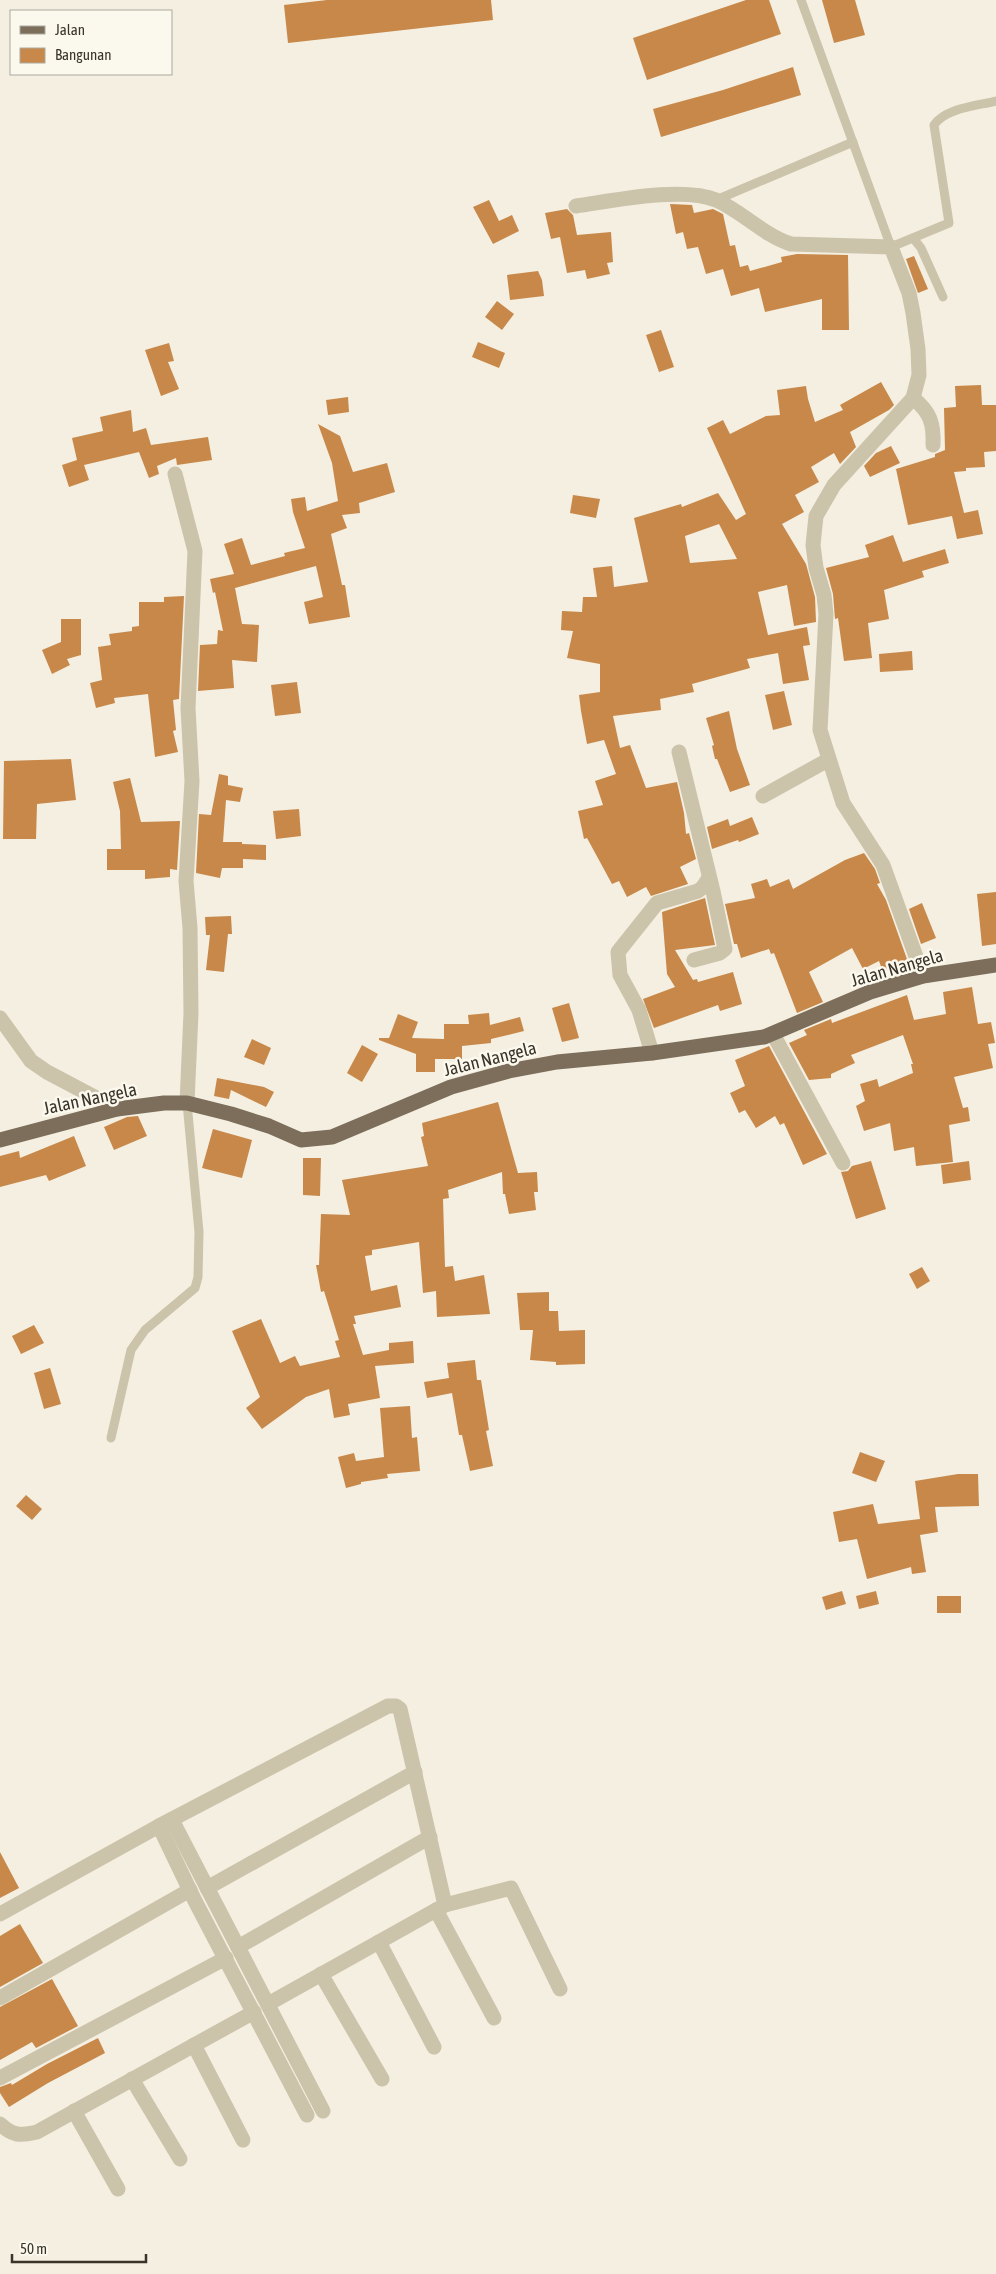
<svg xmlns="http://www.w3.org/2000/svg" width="996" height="2274" viewBox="0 0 996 2274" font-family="'Asap Condensed',sans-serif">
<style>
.building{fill:#c7884a;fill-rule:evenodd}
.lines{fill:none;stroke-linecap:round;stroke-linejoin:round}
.lane{stroke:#ccc3ab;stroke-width:9}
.street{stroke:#ccc3ab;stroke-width:15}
.primary{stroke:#7c6e5b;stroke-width:15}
.labels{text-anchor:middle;stroke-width:5;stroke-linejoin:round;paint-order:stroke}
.street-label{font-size:18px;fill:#3a332a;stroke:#fbf8ed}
</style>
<rect width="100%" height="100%" fill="#f4efe0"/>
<!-- building -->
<g class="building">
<polygon points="327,0 491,0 493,20 288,43 284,5"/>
<polygon points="746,0 769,0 781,34 647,80 633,38"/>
<polygon points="822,0 855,0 865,35 834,43"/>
<polygon points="793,67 801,95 661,137 653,109 723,90"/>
<polygon points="489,200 499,221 512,215 519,231 493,244 473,207"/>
<polygon points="670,204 692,205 694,213 713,209 723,214 730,246 735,245 740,267 748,265 750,271 782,262 781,257 797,254 848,255 849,330 822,330 822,299 765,312 759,288 731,296 723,269 706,274 698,247 687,249 683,232 676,234"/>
<polygon points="567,209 573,215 577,235 611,232 613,262 607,263 610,274 587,279 585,270 567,273 560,237 551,239 545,213"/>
<polygon points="914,256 928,289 918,293 906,259"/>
<polygon points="538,271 542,280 544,296 510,300 507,275"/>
<polygon points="497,301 514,314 502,330 485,317"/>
<polygon points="661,330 674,367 659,372 646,335"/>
<polygon points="478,342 505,353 499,368 472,357"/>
<polygon points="169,343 174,361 168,362 179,389 161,396 145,350"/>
<path d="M881,382L894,405L889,410L850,432L856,447L840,464L834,453L811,467L819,482L795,495L804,512L782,524L806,564L815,597L816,622L794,626L787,585L758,592L768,635L807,627L810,645L803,646L809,680L783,684L778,653L747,659L750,668L692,684L694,692L660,699L661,710L613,716L620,748L630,745L646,788L677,782L684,813L686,834L689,833L696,859L680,867L688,884L651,896L646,887L627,897L619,881L612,884L587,838L584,839L578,811L603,805L595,781L616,774L604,740L587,744L581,711L579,695L600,692V664L567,658L573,631L561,630L562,611L582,612L583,597H597L593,568L612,566L614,587L648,582L634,518L681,504L682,507L718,493L736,520L746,514L707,428L723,420L730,434L766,416L780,415L777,390L806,386L808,399L815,422L843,410L840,405ZM719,524L737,559L690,563L685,536Z"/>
<polygon points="981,385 982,405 996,405 996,451 984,452 985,467 966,468 966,471 954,472 964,513 978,510 983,534 957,539 952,516 908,525 896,469 935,457 935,454 945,450 944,408 956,407 955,386"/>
<polygon points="348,397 349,412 328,415 326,400"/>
<polygon points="131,410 133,432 146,428 151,445 208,437 212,460 177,465 176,458 157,466 159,474 149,478 139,452 84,465 89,480 69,487 62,465 77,460 72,438 103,431 100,417"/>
<polygon points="318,424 340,436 353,472 387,463 395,492 359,503 360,513 342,515 347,528 331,534 342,585 345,585 350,617 309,624 304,602 323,597 316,566 235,588 242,624 259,625 257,662 232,660 234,688 198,691 200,645 217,644 218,630 223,631 215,592 213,593 210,579 234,574 224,544 242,538 251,565 285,556 284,553 305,548 293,512 291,499 305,497 307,511 338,501 332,463"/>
<polygon points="891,446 900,463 870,477 864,466 876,453"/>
<polygon points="573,495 600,499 596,518 570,513"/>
<polygon points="893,535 903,562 945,549 949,563 922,571 924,577 884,590 889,619 868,623 872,658 844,661 838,618 835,619 833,594 826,568 869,557 865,545"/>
<polygon points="184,596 179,699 173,700 176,730 173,731 178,752 155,757 148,694 114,698 115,703 96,708 90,683 102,680 98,647 111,645 109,634 132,631 132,627 139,626 139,602 164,602 164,597"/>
<polygon points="61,619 81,619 81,655 67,659 70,665 52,674 42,650 61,642"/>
<polygon points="912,651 913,670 880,672 879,654"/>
<polygon points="297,682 301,713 275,716 271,685"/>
<polygon points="784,691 792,725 773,730 765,695"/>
<polygon points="729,711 737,749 750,785 730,792 717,759 715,759 712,746 714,745 706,718"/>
<polygon points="71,759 76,800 37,804 36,839 3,839 4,761"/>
<polygon points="219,774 228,776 228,785 243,788 240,802 226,800 223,842 242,842 242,844 266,845 266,860 243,859 243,868 222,868 220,878 196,873 199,814 211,815"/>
<polygon points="130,778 141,822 180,821 177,870 170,869 170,877 145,879 145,870 107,870 107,849 121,849 120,811 113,782"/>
<polygon points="299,809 301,836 276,839 273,811"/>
<polygon points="752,817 759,834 739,842 738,840 712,849 707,827 728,819 730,826"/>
<polygon points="864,853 875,869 880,883 877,884 886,900 908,962 883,972 879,961 863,969 852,948 809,972 823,1002 797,1013 774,953 771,954 769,949 741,958 737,944 734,944 725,904 755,898 751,884 767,879 770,887 789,879 793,889 845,860"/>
<polygon points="996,892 996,944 982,946 977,894"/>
<polygon points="705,898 715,945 675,950 693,980 697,979 698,982 733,972 742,1004 720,1011 718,1005 654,1028 643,999 675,987 667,974 662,912"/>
<polygon points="922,903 936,938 921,944 909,909"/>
<polygon points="231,916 232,934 228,934 224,972 206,970 210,935 206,935 205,917"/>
<polygon points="972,987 978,1024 991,1022 995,1043 988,1044 993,1068 954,1077 963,1108 968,1107 970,1121 949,1125 953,1162 916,1166 914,1147 894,1151 890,1123 864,1131 856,1106 865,1101 860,1084 877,1079 879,1087 913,1073 911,1064 913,1064 903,1035 851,1055 855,1063 831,1074 831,1078 809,1080 789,1043 807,1035 804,1030 831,1019 832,1023 907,995 914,1020 946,1014 943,992"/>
<polygon points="569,1003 579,1038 562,1042 552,1008"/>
<polygon points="489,1013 490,1025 520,1017 524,1031 491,1039 491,1043 462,1046 462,1059 435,1059 435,1072 416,1072 416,1054 379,1040 379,1038 389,1038 398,1014 418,1022 412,1038 444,1039 444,1024 469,1024 468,1015"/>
<polygon points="252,1039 271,1048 264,1065 244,1057"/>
<polygon points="362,1045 378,1054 362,1082 347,1073"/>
<polygon points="769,1046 827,1154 803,1165 784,1123 780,1125 775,1116 756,1128 745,1110 739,1113 730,1093 745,1086 735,1060"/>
<polygon points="217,1078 264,1087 274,1092 266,1107 231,1090 229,1099 214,1096"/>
<polygon points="498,1102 518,1173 537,1172 538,1192 534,1192 536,1210 509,1214 505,1194 503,1194 502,1172 448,1190 449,1198 443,1199 445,1267 453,1266 455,1281 484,1275 490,1314 437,1317 436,1291 423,1293 419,1242 372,1250 372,1255 365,1256 371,1291 397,1285 401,1307 354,1316 356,1324 353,1324 363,1355 389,1350 389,1343 413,1341 414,1363 375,1366 380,1398 348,1404 350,1415 334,1418 329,1389 306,1397 262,1429 246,1408 260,1397 232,1331 261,1319 280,1363 295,1356 300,1366 340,1357 335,1341 339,1340 324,1291 321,1292 316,1265 319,1265 321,1214 350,1215 342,1180 428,1166 421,1137 424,1136 422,1123"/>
<polygon points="138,1116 147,1136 114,1150 104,1127 127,1117"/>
<polygon points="213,1129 252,1140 242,1178 202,1168"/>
<polygon points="74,1136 86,1166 49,1181 46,1175 0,1187 0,1156 19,1151 20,1158"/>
<polygon points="303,1158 321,1158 320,1196 303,1195"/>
<polygon points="871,1161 886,1209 856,1219 841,1172 848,1171 852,1166"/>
<polygon points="969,1161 971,1180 943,1184 941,1165"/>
<polygon points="922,1267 930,1281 917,1289 909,1274"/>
<polygon points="549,1292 549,1311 558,1311 559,1331 585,1330 585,1364 556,1365 556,1362 530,1360 533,1330 520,1330 517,1293"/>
<polygon points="34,1325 44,1343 21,1354 12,1336"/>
<polygon points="475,1360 477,1380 481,1380 489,1430 486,1431 493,1466 470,1471 462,1435 459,1435 452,1393 427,1398 424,1382 449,1378 447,1363"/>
<polygon points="50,1368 61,1404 44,1409 34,1373"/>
<polygon points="410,1406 412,1438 417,1437 420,1471 387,1474 388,1478 361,1482 361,1484 346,1488 338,1457 354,1453 356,1461 384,1457 380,1408"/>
<polygon points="860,1452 885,1461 876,1482 852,1473"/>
<polygon points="958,1474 978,1474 979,1506 935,1507 938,1532 920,1535 926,1572 912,1574 911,1567 867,1579 857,1539 839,1542 833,1512 873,1504 878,1524 920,1519 915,1481"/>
<polygon points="26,1495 42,1509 32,1520 16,1506"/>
<polygon points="842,1591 846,1604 826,1610 822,1597"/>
<polygon points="876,1591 879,1604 859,1609 856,1596"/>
<rect x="937" y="1596" width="24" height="17"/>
<polygon points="0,1852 19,1888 0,1898"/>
<polygon points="20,1924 43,1963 0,1987 0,1936"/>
<polygon points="52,1979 78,2026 36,2048 32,2042 0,2060 0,2007"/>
<polygon points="98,2038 105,2053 48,2083 9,2107 0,2093 0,2087 11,2083 12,2085 47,2064"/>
</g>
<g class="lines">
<!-- lane -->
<g class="lane">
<path d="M801,0L891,247L949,223L934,125C946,108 976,106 996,101"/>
<polyline points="716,200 853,142"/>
<polyline points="913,238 921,248 943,297"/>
<polyline points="111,1438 131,1350 145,1330 195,1288 198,1277 199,1232 187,1103"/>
</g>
<!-- street -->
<g class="street">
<path d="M576,206C612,201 682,186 716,200C743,212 763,235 791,244L891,247L909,293L913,313L918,349L919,375L913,398L834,485L816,516L813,545L816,568L824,595L826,614L820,730L843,803L883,865L923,976"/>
<path d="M913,398C930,412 934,423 933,445"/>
<polyline points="175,474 195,551 188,708 192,781 186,881 190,928 191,1013 187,1103"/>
<polyline points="679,752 713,891 725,949 720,953 694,960"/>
<polyline points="763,796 828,760"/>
<polyline points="0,1018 31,1061 47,1072 117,1109"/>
<polyline points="773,1034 843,1163"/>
<polyline points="652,1053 639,1010 620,975 618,952 657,903 698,891 703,887 709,878"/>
<polyline points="172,1820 323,2111"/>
<polyline points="159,1826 388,1706 396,1706 400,1709 445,1905 268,2004"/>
<polyline points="207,1888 415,1772"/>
<polyline points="445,1905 511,1888 560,1989"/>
<polyline points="436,1910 494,2018"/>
<polyline points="0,1914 159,1826 195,1901 307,2115"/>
<polyline points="379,1942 434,2047"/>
<polyline points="238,1947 430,1837"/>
<polyline points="321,1974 382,2079"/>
<polyline points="0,1998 190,1890"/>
<polyline points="194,2045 243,2140"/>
<polyline points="0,2078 226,1958"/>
<polyline points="132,2079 180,2159"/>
<polyline points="74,2111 118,2189"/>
<path d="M0,2124C13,2136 20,2136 37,2132L254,2012"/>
</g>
<!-- primary -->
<polyline class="primary" points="0,1140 117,1109 164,1103 187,1103 231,1114 269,1126 301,1140 332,1137 451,1087 509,1071 557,1062 652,1053 764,1037 870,992 923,976 996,965"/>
</g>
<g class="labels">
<!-- street labels -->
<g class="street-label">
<text transform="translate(897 968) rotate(-16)" y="6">Jalan Nangela</text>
<text transform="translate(490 1059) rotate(-14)" y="6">Jalan Nangela</text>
<text transform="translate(90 1099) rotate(-12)" y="6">Jalan Nangela</text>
</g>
</g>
<!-- legend -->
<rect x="10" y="10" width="162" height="65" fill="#fbf8ed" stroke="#aea99f"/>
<rect x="20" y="26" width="25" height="8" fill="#7c6e5b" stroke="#aea99f"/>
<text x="55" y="35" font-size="15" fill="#3a332a">Jalan</text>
<rect x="20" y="48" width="25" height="15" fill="#c7884a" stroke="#aea99f"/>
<text x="55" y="60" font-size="15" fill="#3a332a">Bangunan</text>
<!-- scale -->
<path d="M12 2254v8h134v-8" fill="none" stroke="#3a332a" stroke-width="2.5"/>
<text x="20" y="2254" font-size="15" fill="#3a332a" stroke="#fbf8ed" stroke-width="4" paint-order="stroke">50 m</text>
</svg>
